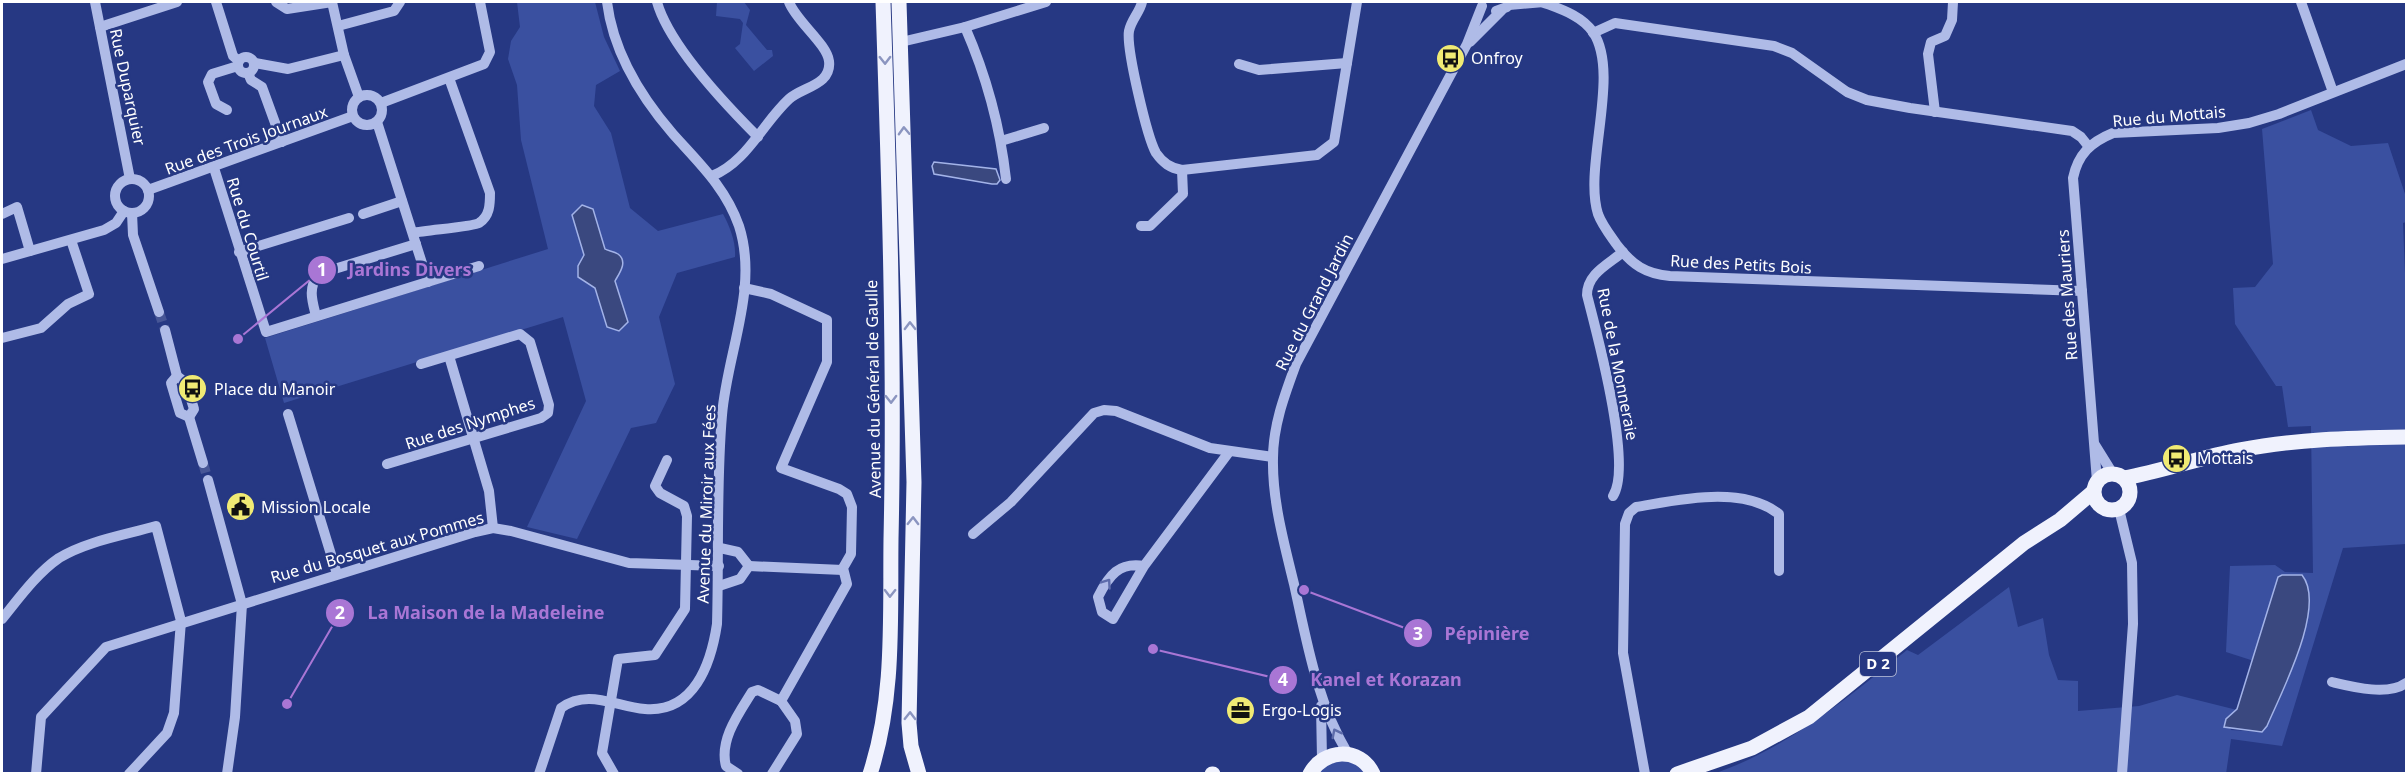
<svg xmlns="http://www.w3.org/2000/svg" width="2408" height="775" viewBox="0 0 2408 775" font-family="'Noto Sans',sans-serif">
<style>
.green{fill:#3a50a0}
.water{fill:#3a487f;stroke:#a3b3e8;stroke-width:1.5}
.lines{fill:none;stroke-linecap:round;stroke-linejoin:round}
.minor-tunnel{stroke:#475696;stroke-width:10;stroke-dasharray:10 5;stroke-linecap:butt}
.minor{stroke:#afbbe7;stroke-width:10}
.major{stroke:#f0f2fd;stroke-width:15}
.oneway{stroke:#8b95c0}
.oneway2{stroke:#5d6cab}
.labels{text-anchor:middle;stroke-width:5;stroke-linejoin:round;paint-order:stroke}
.shield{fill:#263883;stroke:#bec3da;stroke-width:1.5}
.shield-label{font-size:15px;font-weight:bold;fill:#fff}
.poi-label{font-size:16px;fill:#fff;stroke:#263883;text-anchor:start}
.street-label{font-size:16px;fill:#fff;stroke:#263883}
.leader{fill:none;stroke:#a976d5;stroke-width:2}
.callout-dot{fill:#a976d5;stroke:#263883;stroke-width:2}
.mark-label{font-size:18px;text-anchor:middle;font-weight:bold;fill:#fff}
.callout-label{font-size:18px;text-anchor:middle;font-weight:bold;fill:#a976d5;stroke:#263883;stroke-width:5;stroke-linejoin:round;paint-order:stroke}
</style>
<rect width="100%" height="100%" fill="#263883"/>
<!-- green -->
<g class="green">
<path d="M517,2H595L604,37L620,71L596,85L594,106L611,133L630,208L658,231L723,214C730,227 736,242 735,257L677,273L659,317L675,384L656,423L631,428L577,539L527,527L586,401L563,317L284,403L265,338L548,249L521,140L517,85L508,59L511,41L520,27Z"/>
<polygon points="717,2 744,2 750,10 746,25 767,50 772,50 773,56 754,71 735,48 740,44 743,23 740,19 716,16"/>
<path d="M2311,110L2318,130L2351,146L2388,143L2406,197V222L2403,223L2406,298V544L2343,548L2282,746L2231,739L2226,774H1713C1787,749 1847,698 1907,650L1918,655L2009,587L2018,627L2043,618L2049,655L2058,680L2078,681V711L2139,706L2177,695L2237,710L2226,719L2231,730L2262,732L2261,638L2254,661L2226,652L2230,566L2275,565L2285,572L2313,573L2311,426L2288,427L2282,386H2276L2235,324L2233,288L2255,287L2273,264L2262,129Z"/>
<polygon points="1341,760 1354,763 1366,774 1318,774 1328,764"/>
</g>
<!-- water -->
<g class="water">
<polygon points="934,162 996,169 1000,180 997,184 992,184 934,174 932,166"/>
<path d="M582,205L593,209L605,249C608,251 614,251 618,254C629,262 618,275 615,281L628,322L619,331L607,327L595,288L578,277V266L584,255L572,215Z"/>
<path d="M2282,575H2302C2327,606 2281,693 2267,726L2262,732L2224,727L2226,719L2237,709L2278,577Z"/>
</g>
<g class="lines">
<!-- minor-tunnel -->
<g class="minor-tunnel">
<polyline points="159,312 165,330"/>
<polyline points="203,463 208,480"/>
</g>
<!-- minor -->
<g class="minor">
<polyline points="95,2 130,179"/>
<polyline points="216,2 233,56 239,61"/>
<polyline points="276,2 287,9 332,2"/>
<polyline points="332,2 344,55 359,97"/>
<path d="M657,2C669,45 726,105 758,137"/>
<path d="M1142,2C1140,12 1131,20 1129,31C1126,48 1147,137 1156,153C1163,163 1170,168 1182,170L1317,155L1334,142L1357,2"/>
<path d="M1542,2C1560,9 1581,15 1593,32C1621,74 1583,167 1598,214C1602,225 1610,235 1617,245C1632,265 1646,274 1670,276L2082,291"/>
<polyline points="2301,2 2333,92"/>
<polyline points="1509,5 1544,2"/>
<polyline points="1496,11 1507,7 1511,2"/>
<polyline points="338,26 394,11 400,2"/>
<polyline points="100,27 177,2"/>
<path d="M965,27C986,75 1000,126 1006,179"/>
<polyline points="1593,33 1615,23 1774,46 1792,53 1847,92 1867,100 1910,108 2072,131 2081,137 2089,147"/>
<polyline points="901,42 965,27 1046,2"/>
<polyline points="1470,42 1502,10"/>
<circle cx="246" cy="65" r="8"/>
<polyline points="255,63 288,69 344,55"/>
<polyline points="1239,64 1259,70 1347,63"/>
<polyline points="248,73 251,80 262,87 282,142"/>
<circle cx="367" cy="110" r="15"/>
<polyline points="381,103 484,64 490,52 480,2"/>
<polyline points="227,110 216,104 208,82 212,74 238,66"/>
<polyline points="1935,112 1928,54 1931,42 1945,36 1952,20 1953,2"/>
<polyline points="377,122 428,282"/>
<polyline points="1001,141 1044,128"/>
<polyline points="214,168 266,332 479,266"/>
<path d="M712,176C747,162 762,124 789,99C802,87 832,85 829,61C827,44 796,21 789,2"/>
<circle cx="132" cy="196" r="17"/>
<polyline points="148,190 353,116"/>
<polyline points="132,213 133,235 159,312"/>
<polyline points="2,214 17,207 30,251"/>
<polyline points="363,214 402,201"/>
<polyline points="1141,226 1150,226 1183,194 1182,170"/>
<path d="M413,233C426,230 472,227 479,223C490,216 490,204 490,193L449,78"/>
<polyline points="239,252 349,218"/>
<polyline points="2,259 104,230 116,223 124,211"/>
<polyline points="744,288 771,294 827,320 827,362 781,468 839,489 847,494 852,507 851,554 843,568 847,584 781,701 795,721 797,734 772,774"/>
<path d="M316,316C312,300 308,289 318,274L416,244"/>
<polyline points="165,330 177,376 186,383 194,409 189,417"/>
<polyline points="2,338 41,328 68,304 89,294 71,240"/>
<polyline points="449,356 489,491 493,528"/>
<polyline points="177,376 171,383 180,413 189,417"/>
<polyline points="288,414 337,574"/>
<polyline points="189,417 203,463"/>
<polyline points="2095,445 2113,474"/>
<polyline points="387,464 541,418 548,413 549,405 530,342 520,334 421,364"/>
<polyline points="208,480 242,604 235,717 227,774"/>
<path d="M2097,481L2073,178C2078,154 2091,142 2113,133L2218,128L2249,123L2279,114L2406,64"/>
<path d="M1613,496C1633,466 1597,334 1587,295C1587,274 1607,265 1623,252"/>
<polyline points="2119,509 2132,563 2133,624 2122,774"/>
<polyline points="973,534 1011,502 1094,413 1104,410 1116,411 1210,448 1273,457"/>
<polyline points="720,548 738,552 749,566"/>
<polyline points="749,566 843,570"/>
<path d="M1144,566C1119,562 1109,575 1098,597L1102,612L1113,619L1144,566L1229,452"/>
<polyline points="719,586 740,579 749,566"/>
<path d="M2,619C19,598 37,573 59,558C87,541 125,535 156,526L181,621L174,713L167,733L129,774"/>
<path d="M2332,682C2353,687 2388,696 2406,683"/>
<polyline points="1321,706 1322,759"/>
<path d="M1348,754C1317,702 1307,643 1294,584C1284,543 1272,500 1273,458C1273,425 1285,394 1296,364L1467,44L1482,6"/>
<polyline points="36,774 41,717 106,647 475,532 493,528 511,531 629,563 719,566"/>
<path d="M539,774L561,708C588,688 616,707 645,709C694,713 711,664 717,624C719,555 716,484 722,415C727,353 759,288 739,226C726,188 699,163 673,134C641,97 613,51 607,2"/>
<polyline points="614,774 602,753 618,659 655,655 685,609 687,516 684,506 660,493 655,486 667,460"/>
<path d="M738,774L726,766C719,740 739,713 752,692L758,690L781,701"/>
<path d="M1645,774L1623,653L1625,524L1629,513L1636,507C1679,500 1742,485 1779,514V571"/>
</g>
<!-- major -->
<g class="major">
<polyline points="899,2 914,482 909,723 911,746 919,774"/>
<circle cx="2112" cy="492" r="18"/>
<path d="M2124,478C2163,471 2201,457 2240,450C2295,439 2351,438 2406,437"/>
<path d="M870,774C895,698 890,617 891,539C895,360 889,180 883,2"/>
<polyline points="1212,774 1213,774"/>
<path d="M1310,774C1323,749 1360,746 1373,774"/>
<polyline points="1677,774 1752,748 1809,717 2024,543 2060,520 2093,492"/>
</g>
</g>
<!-- one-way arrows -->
<defs><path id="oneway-chevron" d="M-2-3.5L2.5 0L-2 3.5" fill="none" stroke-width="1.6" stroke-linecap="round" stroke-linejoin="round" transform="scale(1.5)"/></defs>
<g class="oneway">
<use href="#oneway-chevron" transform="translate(885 60) rotate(89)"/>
<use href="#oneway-chevron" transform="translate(904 131) rotate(-92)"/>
<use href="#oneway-chevron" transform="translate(910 326) rotate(-91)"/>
<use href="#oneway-chevron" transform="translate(891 399) rotate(89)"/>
<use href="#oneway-chevron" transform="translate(913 521) rotate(-89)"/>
<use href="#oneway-chevron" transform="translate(890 593) rotate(91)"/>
<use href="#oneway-chevron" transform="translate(910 716) rotate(-89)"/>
</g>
<g class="oneway2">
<use href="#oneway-chevron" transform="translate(1107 583) rotate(-55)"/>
<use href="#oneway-chevron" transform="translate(1336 733) rotate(-117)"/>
</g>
<!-- icons -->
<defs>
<symbol id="bus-disc" viewBox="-11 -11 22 22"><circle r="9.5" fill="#f0ea74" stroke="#263883"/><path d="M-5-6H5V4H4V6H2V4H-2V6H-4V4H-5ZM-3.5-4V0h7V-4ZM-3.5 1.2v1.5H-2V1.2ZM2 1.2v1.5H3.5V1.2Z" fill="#111"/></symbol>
<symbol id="civic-disc" viewBox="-11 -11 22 22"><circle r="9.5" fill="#f0ea74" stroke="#263883"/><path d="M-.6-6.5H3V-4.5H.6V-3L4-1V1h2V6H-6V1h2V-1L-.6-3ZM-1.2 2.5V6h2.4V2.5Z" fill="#111"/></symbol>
<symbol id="office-disc" viewBox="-11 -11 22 22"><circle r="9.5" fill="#f0ea74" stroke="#263883"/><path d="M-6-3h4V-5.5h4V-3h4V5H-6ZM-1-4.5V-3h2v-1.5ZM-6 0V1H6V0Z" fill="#111"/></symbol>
</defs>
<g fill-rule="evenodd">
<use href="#bus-disc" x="1434" y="42" width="33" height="33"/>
<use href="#bus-disc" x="176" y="372" width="33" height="33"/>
<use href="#bus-disc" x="2160" y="442" width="33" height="33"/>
<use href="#civic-disc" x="224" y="490" width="33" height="33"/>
<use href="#office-disc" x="1224" y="694" width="33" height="33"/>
</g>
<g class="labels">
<!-- shield labels -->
<rect class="shield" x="1860" y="652" width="36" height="24" rx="4.5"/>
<g class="shield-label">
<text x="1878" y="669">D 2</text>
</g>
<!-- poi labels -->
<g class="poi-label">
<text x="1471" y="64">Onfroy</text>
<text x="214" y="395">Place du Manoir</text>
<text x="2197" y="464">Mottais</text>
<text x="261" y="513">Mission Locale</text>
<text x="1262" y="716">Ergo-Logis</text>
</g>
<!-- street labels -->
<g class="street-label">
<text transform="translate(128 87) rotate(78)" y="6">Rue Duparquier</text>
<text transform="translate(2169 116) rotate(-5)" y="6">Rue du Mottais</text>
<text transform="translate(246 140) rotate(-20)" y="6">Rue des Trois Journaux</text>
<text transform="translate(248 229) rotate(73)" y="6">Rue du Courtil</text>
<text transform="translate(1741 264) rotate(3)" y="6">Rue des Petits Bois</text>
<text transform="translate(2067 295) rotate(-94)" y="6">Rue des Mauriers</text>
<text transform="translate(1314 302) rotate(-63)" y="6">Rue du Grand Jardin</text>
<text transform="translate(1618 364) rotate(79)" y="6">Rue de la Monneraie</text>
<text transform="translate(873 389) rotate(-91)" y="6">Avenue du Général de Gaulle</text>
<text transform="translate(470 423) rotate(-18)" y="6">Rue des Nymphes</text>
<text transform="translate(706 504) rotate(-88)" y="6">Avenue du Miroir aux Fées</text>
<text transform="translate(377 547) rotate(-16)" y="6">Rue du Bosquet aux Pommes</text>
</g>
</g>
<!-- callouts -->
<path class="leader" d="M238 339L322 270M287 704L340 613M1304 590L1418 633M1153 649L1283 680"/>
<g class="callout-dot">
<circle cx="238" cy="339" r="6"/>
<circle cx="287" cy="704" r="6"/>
<circle cx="1304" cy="590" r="6"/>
<circle cx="1153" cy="649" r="6"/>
<circle cx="322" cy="270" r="15"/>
<circle cx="340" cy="613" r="15"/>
<circle cx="1418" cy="633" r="15"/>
<circle cx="1283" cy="680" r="15"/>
</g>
<g class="mark-label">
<text x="322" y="276">1</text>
<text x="340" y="619">2</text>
<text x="1418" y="640">3</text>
<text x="1283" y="686">4</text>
</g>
<g class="callout-label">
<text x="410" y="276">Jardins Divers</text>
<text x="486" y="619">La Maison de la Madeleine</text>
<text x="1487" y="640">Pépinière</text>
<text x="1386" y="686">Kanel et Korazan</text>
</g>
<!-- border -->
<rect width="2408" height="775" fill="none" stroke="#ffffff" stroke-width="6"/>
</svg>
